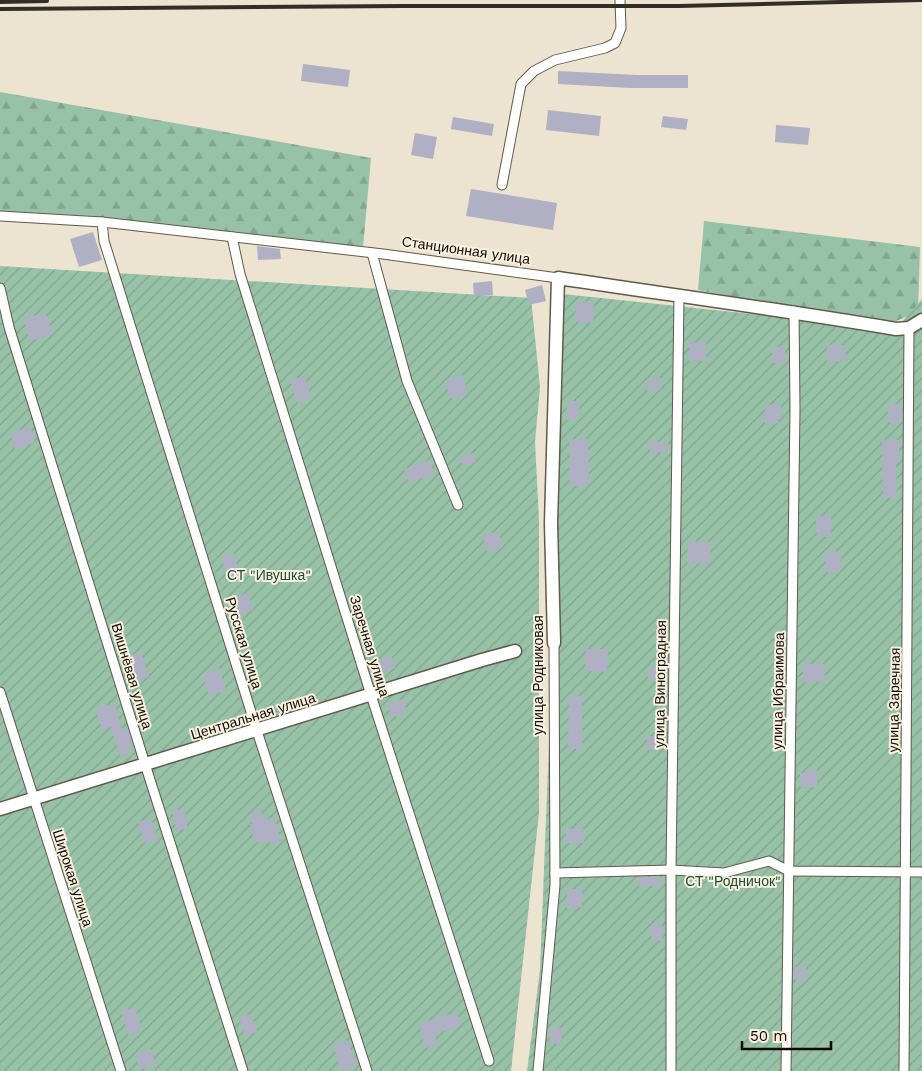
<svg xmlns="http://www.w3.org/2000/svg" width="922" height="1071" viewBox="0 0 922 1071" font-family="'Work Sans',sans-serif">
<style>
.forest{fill:url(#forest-firs)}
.garden{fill:url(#garden-furrows)}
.building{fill:#afb0c3}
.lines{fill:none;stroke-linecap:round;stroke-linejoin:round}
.street-casing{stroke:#615a49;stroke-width:11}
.secondary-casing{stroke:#615a49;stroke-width:15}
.street{stroke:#fff;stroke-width:9}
.secondary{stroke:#fff;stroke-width:12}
.rail{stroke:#322e27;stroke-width:4}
.labels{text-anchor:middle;stroke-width:4;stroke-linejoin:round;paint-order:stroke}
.street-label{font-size:14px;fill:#0e0b06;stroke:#f9f1dd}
.park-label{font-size:14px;fill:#1b4d34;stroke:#f9f1dd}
</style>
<defs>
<pattern id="forest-firs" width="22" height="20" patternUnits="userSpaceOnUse" patternTransform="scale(1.25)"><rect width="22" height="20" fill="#97c2a8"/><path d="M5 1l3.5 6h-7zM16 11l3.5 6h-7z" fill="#81a58f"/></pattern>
<pattern id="garden-furrows" width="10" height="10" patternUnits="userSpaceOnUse" patternTransform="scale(1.25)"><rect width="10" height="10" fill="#97c2a8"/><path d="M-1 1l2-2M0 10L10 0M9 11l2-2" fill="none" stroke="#81a58f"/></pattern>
</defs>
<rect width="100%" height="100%" fill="#ece3d0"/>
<!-- forest -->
<g class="forest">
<polygon points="0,92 371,158 363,248 0,213"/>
<polygon points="704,221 920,247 918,312 884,326 698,290"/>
</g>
<!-- garden -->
<g class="garden">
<polygon points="0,266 531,298 540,387 535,442 539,519 539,813 511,1071 0,1071"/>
<polygon points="563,294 896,329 922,299 922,1071 527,1071 540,970 552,669"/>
</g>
<!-- building -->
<g class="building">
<polygon points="303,64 350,70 348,87 301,81"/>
<polygon points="558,71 637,75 688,75 688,88 630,88 558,84"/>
<polygon points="548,110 601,116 599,136 546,130"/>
<polygon points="663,116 688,119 686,130 661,127"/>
<polygon points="453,117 494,124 492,136 451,129"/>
<polygon points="776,125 810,128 808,145 775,142"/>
<polygon points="415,133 437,137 433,159 411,155"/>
<polygon points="471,189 557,203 553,230 466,216"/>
<polygon points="93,232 102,260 79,267 70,239"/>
<polygon points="257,246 280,249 281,259 258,260"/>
<polygon points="492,281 493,295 474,296 473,283"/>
<polygon points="542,285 546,301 529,305 525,290"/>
<polygon points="576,302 594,302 593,323 575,322"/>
<polygon points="46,312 53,334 30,341 23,319"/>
<polygon points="689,342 706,343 706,361 689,361"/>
<polygon points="827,345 845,345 846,361 827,362"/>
<polygon points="785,346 785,363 772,363 772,347"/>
<polygon points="462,375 468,393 451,399 445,381"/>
<polygon points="305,376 311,399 297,403 290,380"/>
<polygon points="661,378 661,390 647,390 647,379"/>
<polygon points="567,401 579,401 579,419 567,420"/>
<polygon points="781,404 781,419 778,419 778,423 765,423 765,405"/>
<rect x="888" y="404" width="14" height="18"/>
<polygon points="31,427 35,443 15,449 10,433"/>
<polygon points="569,439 588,439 589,486 570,486"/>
<polygon points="882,440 899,440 900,462 896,462 897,498 883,498"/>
<polygon points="649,442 668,442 668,452 650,452"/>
<polygon points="473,453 476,462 463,466 460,457"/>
<polygon points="429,460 434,475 409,483 404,469"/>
<polygon points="816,516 831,516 831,537 817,537"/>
<polygon points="498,531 503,547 487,552 482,536"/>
<polygon points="688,541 711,542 710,564 687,563"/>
<polygon points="826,551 841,552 840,572 825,572"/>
<polygon points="234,553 240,574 228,578 221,557"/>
<polygon points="248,593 253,610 232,616 228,599"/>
<rect x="655" y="634" width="10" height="10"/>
<polygon points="586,649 608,649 607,672 585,671"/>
<polygon points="141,652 149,677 129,683 121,658"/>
<polygon points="391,656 395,668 377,674 373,662"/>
<rect x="803" y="664" width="22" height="18"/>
<polygon points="665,667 665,679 648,679 648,668"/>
<polygon points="219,668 226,691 209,696 202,674"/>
<polygon points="569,695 582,696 582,749 568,749"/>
<polygon points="403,699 407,713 392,718 387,704"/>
<polygon points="114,703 123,732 128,730 133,747 128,748 130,753 120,756 111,727 102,730 96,709"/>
<polygon points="647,736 667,736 666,749 647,750"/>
<polygon points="805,770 817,770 817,787 800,787 800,773 805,773"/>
<polygon points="183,808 188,828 177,831 172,811"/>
<polygon points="261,811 264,820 274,817 281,842 270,844 269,840 255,843 250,824 252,824 249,814"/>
<polygon points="151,818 158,840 145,844 138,822"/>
<polygon points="565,829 584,829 584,843 566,843"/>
<polygon points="637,877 661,877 661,886 638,886"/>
<polygon points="567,889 582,889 582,907 567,908"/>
<rect x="651" y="924" width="11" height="17"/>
<polygon points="794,967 806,967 805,980 793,980"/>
<polygon points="135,1007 142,1031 128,1035 121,1011"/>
<polygon points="457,1012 461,1026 434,1034 437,1045 426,1048 419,1024"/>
<polygon points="251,1014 257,1032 245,1036 239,1018"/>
<polygon points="551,1027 563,1028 561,1044 549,1043"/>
<polygon points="348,1040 357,1065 341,1071 333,1045"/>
<polygon points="151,1049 156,1064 140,1070 135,1054"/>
</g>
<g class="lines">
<defs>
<g id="street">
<polyline points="502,185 521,84 534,71 555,60 605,48 615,43 621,28 620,0"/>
<polyline points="0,216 102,222 383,254 558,278"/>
<polyline points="102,222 104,241 257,731 367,1071"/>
<polyline points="232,237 240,274 371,695 489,1061"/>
<polyline points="372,253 407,381 458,505"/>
<polyline points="0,288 9,327 145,764 243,1071"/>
<polyline points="0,692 121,1071"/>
<polyline points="555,873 671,870 724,873 769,861 789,871 922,872"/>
<polyline points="538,1071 555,885 554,643"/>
<polyline points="671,1071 671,870 679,297"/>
<polyline points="786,1071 795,409 794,311"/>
<polyline points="904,1071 909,328"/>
</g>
<g id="secondary">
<path d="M554,643L551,523L558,278C671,295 784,310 896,329L909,328L922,320"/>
<polyline points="0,809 482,660 515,651"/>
</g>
</defs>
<!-- street casing -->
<use href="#street" class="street-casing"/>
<!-- secondary casing -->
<use href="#secondary" class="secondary-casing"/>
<!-- street -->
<use href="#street" class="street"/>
<!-- secondary -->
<use href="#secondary" class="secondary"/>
<!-- rail -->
<g class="rail">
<polyline points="0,2 47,1"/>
<polyline points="0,9 404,6 679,6 922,0"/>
</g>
</g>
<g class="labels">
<!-- street labels -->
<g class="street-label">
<text transform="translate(466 250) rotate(8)" y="5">Станционная улица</text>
<text transform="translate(244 643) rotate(73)" y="5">Русская улица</text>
<text transform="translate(370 646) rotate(73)" y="5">Заречная улица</text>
<text transform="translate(538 675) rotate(-90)" y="5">улица Родниковая</text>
<text transform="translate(132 676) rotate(73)" y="5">Вишнёвая улица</text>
<text transform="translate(660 684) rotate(-89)" y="5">улица Виноградная</text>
<text transform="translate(778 691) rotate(-89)" y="5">улица Ибраимова</text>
<text transform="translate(894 700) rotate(-89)" y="5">улица Заречная</text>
<text transform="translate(253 716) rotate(-17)" y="5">Центральная улица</text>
<text transform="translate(73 878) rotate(72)" y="5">Широкая улица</text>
</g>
<!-- park labels -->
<g class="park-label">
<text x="269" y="580">СТ "Ивушка"</text>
<text x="733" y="886">СТ "Родничок"</text>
</g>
</g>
<!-- scale -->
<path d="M742 1041v8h89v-8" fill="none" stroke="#0e0b06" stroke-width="2.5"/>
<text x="750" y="1041" font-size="15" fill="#0e0b06" stroke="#f9f1dd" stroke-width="4" paint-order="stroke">50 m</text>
</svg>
